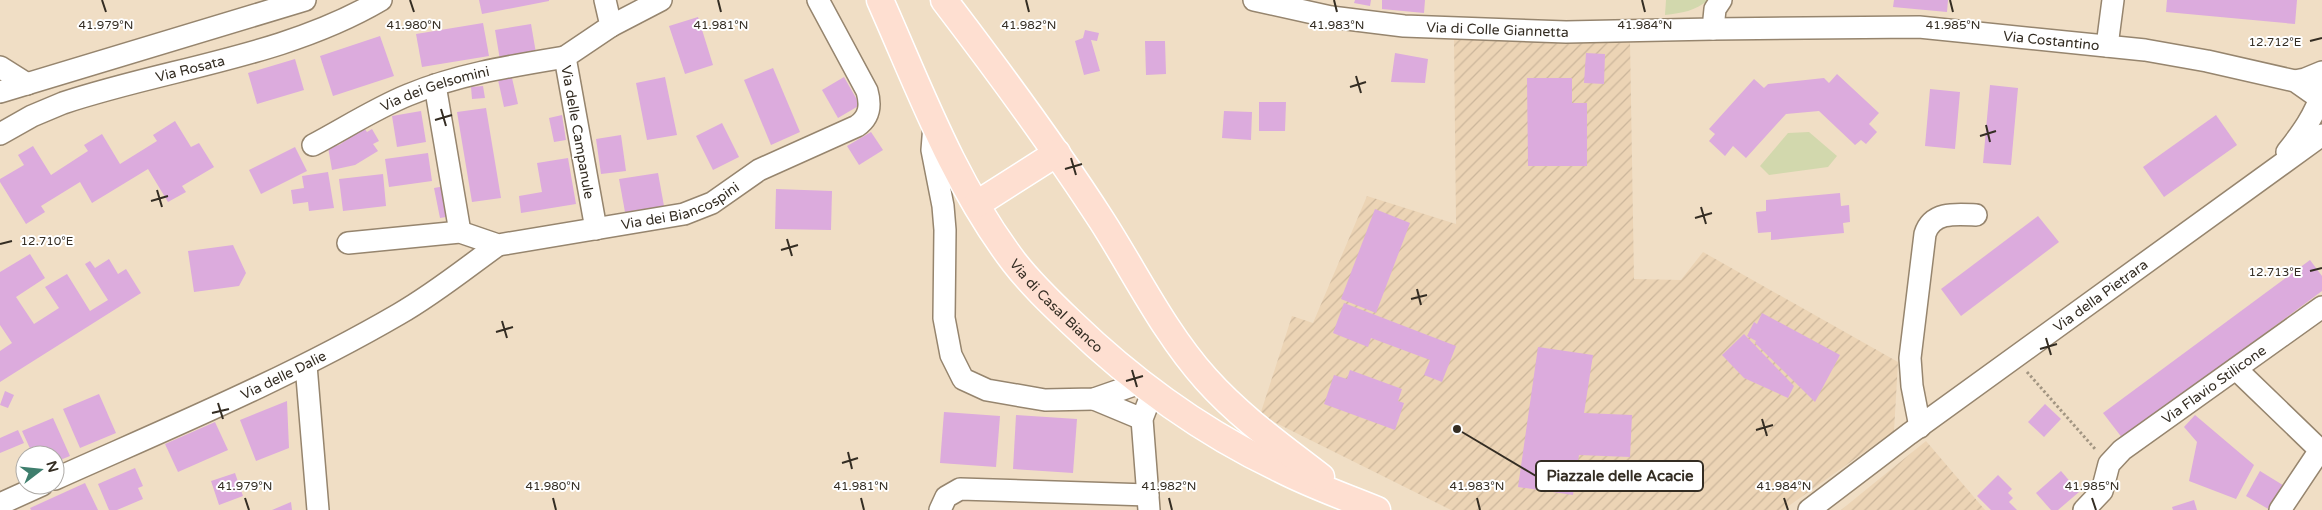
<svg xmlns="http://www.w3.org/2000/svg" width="2322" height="510" viewBox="0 0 2322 510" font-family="'Varela Round',sans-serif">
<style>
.industrial{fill:url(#industrial-furrows)}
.grass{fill:#d2d8ad}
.building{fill:#dcabdd}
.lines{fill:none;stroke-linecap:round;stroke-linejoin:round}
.minor-casing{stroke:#96856e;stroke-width:24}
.major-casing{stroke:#fff;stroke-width:29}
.path{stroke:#a29582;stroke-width:3;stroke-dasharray:2.5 2.5;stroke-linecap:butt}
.minor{stroke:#fff;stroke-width:21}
.major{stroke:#fedfd1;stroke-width:26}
.ticks{fill:none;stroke:#342d23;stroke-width:2}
.labels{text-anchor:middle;stroke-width:4;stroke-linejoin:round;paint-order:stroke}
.street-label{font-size:14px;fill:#342d23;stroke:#fff}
.ticks-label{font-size:12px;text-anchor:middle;fill:#342d23;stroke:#fff;stroke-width:4;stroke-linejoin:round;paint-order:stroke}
.leader{fill:none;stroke:#342d23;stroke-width:2}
.callout-dot{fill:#342d23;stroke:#fff;stroke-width:2}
.callout{fill:#fff;stroke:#342d23;stroke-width:2}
.callout-label{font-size:15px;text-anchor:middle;font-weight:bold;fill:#342d23}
</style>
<defs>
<pattern id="industrial-furrows" width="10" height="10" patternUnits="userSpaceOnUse" patternTransform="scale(1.25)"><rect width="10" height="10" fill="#ecd4b5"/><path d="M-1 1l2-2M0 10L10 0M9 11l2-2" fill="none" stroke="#cbb69b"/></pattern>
</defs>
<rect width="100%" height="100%" fill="#f0dec5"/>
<!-- industrial -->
<g class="industrial">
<polygon points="1454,38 1630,41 1634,279 1681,280 1703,252 1898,362 1894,431 1783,510 1451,510 1260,415 1292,316 1313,323 1367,196 1456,224"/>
<polygon points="1926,441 1985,510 1841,510"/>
</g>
<!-- grass -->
<g class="grass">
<path d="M1666,0H1708C1695,11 1682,13 1665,15Z"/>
<polygon points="1809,132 1837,156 1828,167 1769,175 1760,166 1788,133"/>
</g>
<!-- building -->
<g class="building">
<polygon points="479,0 549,0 549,1 482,14"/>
<polygon points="1355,0 1371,0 1370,6 1354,3"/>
<polygon points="1382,0 1425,0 1424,13 1382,9"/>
<polygon points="1894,0 1948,0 1947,12 1893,7"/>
<polygon points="2167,0 2297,0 2295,24 2166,12"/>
<polygon points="698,17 713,65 685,74 669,26"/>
<polygon points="483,23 489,56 422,67 416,34"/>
<polygon points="531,24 536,53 500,60 495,30"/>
<polygon points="1085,30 1099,33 1097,41 1091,40 1100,71 1084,75 1075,41 1083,38"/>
<polygon points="380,36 394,76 333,96 320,56"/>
<polygon points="1145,41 1165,41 1166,74 1146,75"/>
<polygon points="1395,53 1428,59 1425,83 1391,82"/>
<polygon points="1586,53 1605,54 1604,84 1584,83"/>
<polygon points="295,59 304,90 257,104 248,73"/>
<polygon points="773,68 800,132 771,145 744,80"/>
<polygon points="1837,74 1879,113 1869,124 1877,132 1866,144 1861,140 1855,145 1819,111 1786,114 1746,158 1733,146 1725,156 1709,141 1715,134 1709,129 1754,79 1764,88 1768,84 1824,78 1829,83"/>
<polygon points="665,77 677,135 647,140 636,83"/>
<polygon points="844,77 860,105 838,118 822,90"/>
<polygon points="512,78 518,104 504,107 498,80"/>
<polygon points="1527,78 1572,78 1572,103 1587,103 1587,166 1528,166"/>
<polygon points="1990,85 2018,88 2011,165 1983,163"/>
<polygon points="483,86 485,98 472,99 471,87"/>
<polygon points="1930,89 1960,92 1955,149 1925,146"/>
<polygon points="1259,102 1286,102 1285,131 1259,131"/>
<polygon points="486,108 501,198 472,202 457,112"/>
<polygon points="421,111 426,142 397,147 392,116"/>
<polygon points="1224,111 1252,112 1251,140 1222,138"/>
<polygon points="562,115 566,140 554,142 549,118"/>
<polygon points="2216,115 2237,145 2164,197 2143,167"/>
<polygon points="175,121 191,147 199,143 214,167 182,186 186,192 168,202 148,169 92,203 80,182 41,206 45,212 26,224 0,182 0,179 24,165 18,155 33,146 51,175 88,151 84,145 102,134 120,164 157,141 153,135"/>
<polygon points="722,123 739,157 713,170 696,136"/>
<polygon points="364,128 367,132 372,129 379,141 373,144 378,151 355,165 332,170 328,147 339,145"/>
<polygon points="871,132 883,150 859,165 847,146"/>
<polygon points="621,135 626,171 601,174 596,139"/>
<polygon points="295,147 307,171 261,194 249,170"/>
<polygon points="428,153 432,181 389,187 385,159"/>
<polygon points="568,158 576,204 521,213 519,196 542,192 537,163"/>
<polygon points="328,172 334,208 309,211 308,202 293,204 291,190 304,188 302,176"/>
<polygon points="658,173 664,206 625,212 619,179"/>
<polygon points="383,174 386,206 343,211 339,179"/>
<polygon points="445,186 452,216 440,218 434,188"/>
<polygon points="776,189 832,191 831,230 775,229"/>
<polygon points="1840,193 1841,206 1849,205 1850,222 1843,223 1844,233 1771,240 1771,232 1758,233 1756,212 1766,211 1766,200"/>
<polygon points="1375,209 1410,223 1376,313 1341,299"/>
<polygon points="2038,216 2059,242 1961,316 1941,289"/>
<polygon points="233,245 246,273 239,286 194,292 188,251"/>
<polygon points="30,254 45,278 16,297 34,324 59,308 45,287 67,274 90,311 108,300 85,264 90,261 95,268 109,259 118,274 126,269 141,293 0,382 0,351 12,343 0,325 0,272"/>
<polygon points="2310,260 2322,276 2322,291 2123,439 2103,413"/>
<polygon points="1344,303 1456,346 1442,382 1424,375 1430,360 1371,338 1368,347 1333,333"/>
<polygon points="1762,313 1840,355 1815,402 1755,343 1756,341 1747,336 1754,322 1757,324"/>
<polygon points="1744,334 1794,386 1788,398 1744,378 1722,355"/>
<polygon points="1538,347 1593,355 1584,413 1632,415 1630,457 1579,455 1573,495 1518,487"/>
<polygon points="1350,370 1402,389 1398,401 1404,403 1395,430 1324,404 1334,375 1347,379"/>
<polygon points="5,391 14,395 8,408 0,405"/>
<polygon points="99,394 116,433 80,448 63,409"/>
<polygon points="287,401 289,448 256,461 240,420"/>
<polygon points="2045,404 2061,419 2044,437 2028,422"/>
<polygon points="944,412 1000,416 996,467 940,463"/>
<polygon points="1016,415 1077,419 1073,473 1013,469"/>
<polygon points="2195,415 2254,465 2236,499 2189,481 2197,442 2184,427"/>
<polygon points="53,418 70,456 55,462 55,455 33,455 22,431"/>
<polygon points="215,422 228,450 178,472 165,444"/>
<polygon points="18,430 24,443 0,453 0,438"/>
<polygon points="135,468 143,486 138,488 143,499 117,510 109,510 98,484"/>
<polygon points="2061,471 2079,492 2058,510 2051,510 2036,493"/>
<polygon points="2260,471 2286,487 2270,510 2246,496"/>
<polygon points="235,473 243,496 219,505 211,481"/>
<polygon points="1998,475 2012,489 2008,493 2013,498 2009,502 2017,510 1991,510 1977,496"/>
<polygon points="85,483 98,510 31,510 30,508"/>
<polygon points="2194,500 2197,510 2173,510 2172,507"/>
<polygon points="291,502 292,510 272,510"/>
</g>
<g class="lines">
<defs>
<g id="minor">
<path id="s1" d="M1254,0L1331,17L1404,26L1566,32L1713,29L1715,9L1721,0"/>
<polyline points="611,26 661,0"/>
<path id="s2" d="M1713,29L1919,27L2145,50L2207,61L2295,81L2322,100"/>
<polyline points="2107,46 2113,0"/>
<polyline points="0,67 27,84"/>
<polyline points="2295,81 2305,79 2322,72"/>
<polyline points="435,85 460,232"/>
<polyline points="0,92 305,0"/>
<polyline points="934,125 932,150 943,206 945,230 944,318 951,355 963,379 987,390 1045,400 1094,399 1140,383"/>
<path id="s3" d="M0,134L32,116L63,103C168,68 284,57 381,0"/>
<path id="s4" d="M313,145C345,128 376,108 408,95C459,74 511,66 565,57"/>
<path d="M2287,152C2302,133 2315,115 2322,92"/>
<polyline points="596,229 565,57 611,26 605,0"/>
<path id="s5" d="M348,243L460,232L498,245L684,214L712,203L759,170L857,126C870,117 871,105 867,91L818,0"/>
<polyline points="306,365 318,510"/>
<polyline points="2236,369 2322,452"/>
<polyline points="1094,399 1142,419"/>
<path d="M1920,427L1912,386L1910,358L1925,234C1932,211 1957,214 1976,215"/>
<path id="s6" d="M55,479C171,427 289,378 399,314C434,294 466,268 498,245"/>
<polyline points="0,504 42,485"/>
<polyline points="940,510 946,497 960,489 1148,495"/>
<polyline points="1149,510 1142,419 1152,393"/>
<path id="s7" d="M1809,510L1909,434L2322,135"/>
<path id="s8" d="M2084,510L2102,491L2109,464L2122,450L2322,307"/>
<polyline points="2280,510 2320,450"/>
</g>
<g id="major">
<path id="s9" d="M880,0C920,90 954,183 1014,262C1031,284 1051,303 1071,322C1133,382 1202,432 1280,469C1311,485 1345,497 1377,510"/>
<path d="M944,0C999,72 1053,145 1102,221C1136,274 1164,332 1206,379C1240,417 1281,446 1321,477"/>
<polyline points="977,204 1057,153"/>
</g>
</defs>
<!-- minor casing -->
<use href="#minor" class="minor-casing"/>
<!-- major casing -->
<use href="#major" class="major-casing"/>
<!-- path -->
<polyline class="path" points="2027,372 2096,450"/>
<!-- minor -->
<use href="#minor" class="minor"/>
<!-- major -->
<use href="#major" class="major"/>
</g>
<!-- ticks -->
<path class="ticks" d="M102,0L106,12M410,0L414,12M718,0L721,12M1026,0L1029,12M1334,0L1337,12M1642,0L1645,12M1950,0L1953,12M2310,41L2322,38M1356,76L1361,93M1350,87L1366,82M441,109L446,126M435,120L452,115M1986,125L1990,142M1980,136L1996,131M1071,158L1076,175M1065,169L1082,164M157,190L162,207M151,201L168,196M1701,207L1706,224M1695,218L1712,213M787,239L792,256M0,244L12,241M781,250L798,245M2310,271L2322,268M1417,289L1421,305M1411,299L1427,295M502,321L507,338M496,332L513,327M2046,338L2051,355M2040,349L2057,344M1132,370L1137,387M1126,381L1143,376M218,403L223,419M212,413L229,409M1762,419L1767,436M1756,430L1773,425M848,452L852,469M842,463L858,458M245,498L249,510M553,498L556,510M861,498L864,510M1169,498L1172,510M1477,498L1480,510M1784,498L1788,510M2092,498L2096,510"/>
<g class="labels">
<!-- street labels -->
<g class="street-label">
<text dy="5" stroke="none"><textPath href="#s1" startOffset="246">Via di Colle Giannetta</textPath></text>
<text dy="5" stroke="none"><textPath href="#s2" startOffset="339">Via Costantino</textPath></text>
<text dy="5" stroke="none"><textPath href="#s3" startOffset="202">Via Rosata</textPath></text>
<text dy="5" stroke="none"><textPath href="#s4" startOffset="135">Via dei Gelsomini</textPath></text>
<text transform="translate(578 132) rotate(80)" y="5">Via delle Campanule</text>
<text dy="5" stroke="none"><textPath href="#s5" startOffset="340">Via dei Biancospini</textPath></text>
<text dy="5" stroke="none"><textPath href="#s7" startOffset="362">Via della Pietrara</textPath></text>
<text dy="5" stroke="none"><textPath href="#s9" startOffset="356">Via di Casal Bianco</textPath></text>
<text dy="5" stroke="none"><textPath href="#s6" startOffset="251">Via delle Dalie</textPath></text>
<text dy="5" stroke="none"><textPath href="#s8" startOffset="186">Via Flavio Stilicone</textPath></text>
</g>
</g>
<g class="ticks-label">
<text x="106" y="29">41.979°N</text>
<text x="414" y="29">41.980°N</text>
<text x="721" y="29">41.981°N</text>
<text x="1029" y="29">41.982°N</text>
<text x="1337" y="29">41.983°N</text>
<text x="1645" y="29">41.984°N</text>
<text x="1953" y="29">41.985°N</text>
<text x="2275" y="46">12.712°E</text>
<text x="47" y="245">12.710°E</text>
<text x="2275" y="276">12.713°E</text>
<text x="245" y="490">41.979°N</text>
<text x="553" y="490">41.980°N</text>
<text x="861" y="490">41.981°N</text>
<text x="1169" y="490">41.982°N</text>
<text x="1477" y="490">41.983°N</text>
<text x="1784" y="490">41.984°N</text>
<text x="2092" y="490">41.985°N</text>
</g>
<!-- callouts -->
<path class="leader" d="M1457 429L1536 476"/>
<circle class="callout-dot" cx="1457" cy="429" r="5"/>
<rect class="callout" x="1536" y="461" width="167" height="30" rx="5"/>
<g class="callout-label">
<text x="1620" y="481">Piazzale delle Acacie</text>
</g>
<!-- north arrow -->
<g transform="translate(40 470) rotate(74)"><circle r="24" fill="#ffffff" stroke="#aeaba7"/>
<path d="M0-4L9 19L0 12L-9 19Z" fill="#3e7e6d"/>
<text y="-8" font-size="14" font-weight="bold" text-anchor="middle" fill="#342d23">N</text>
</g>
</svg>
